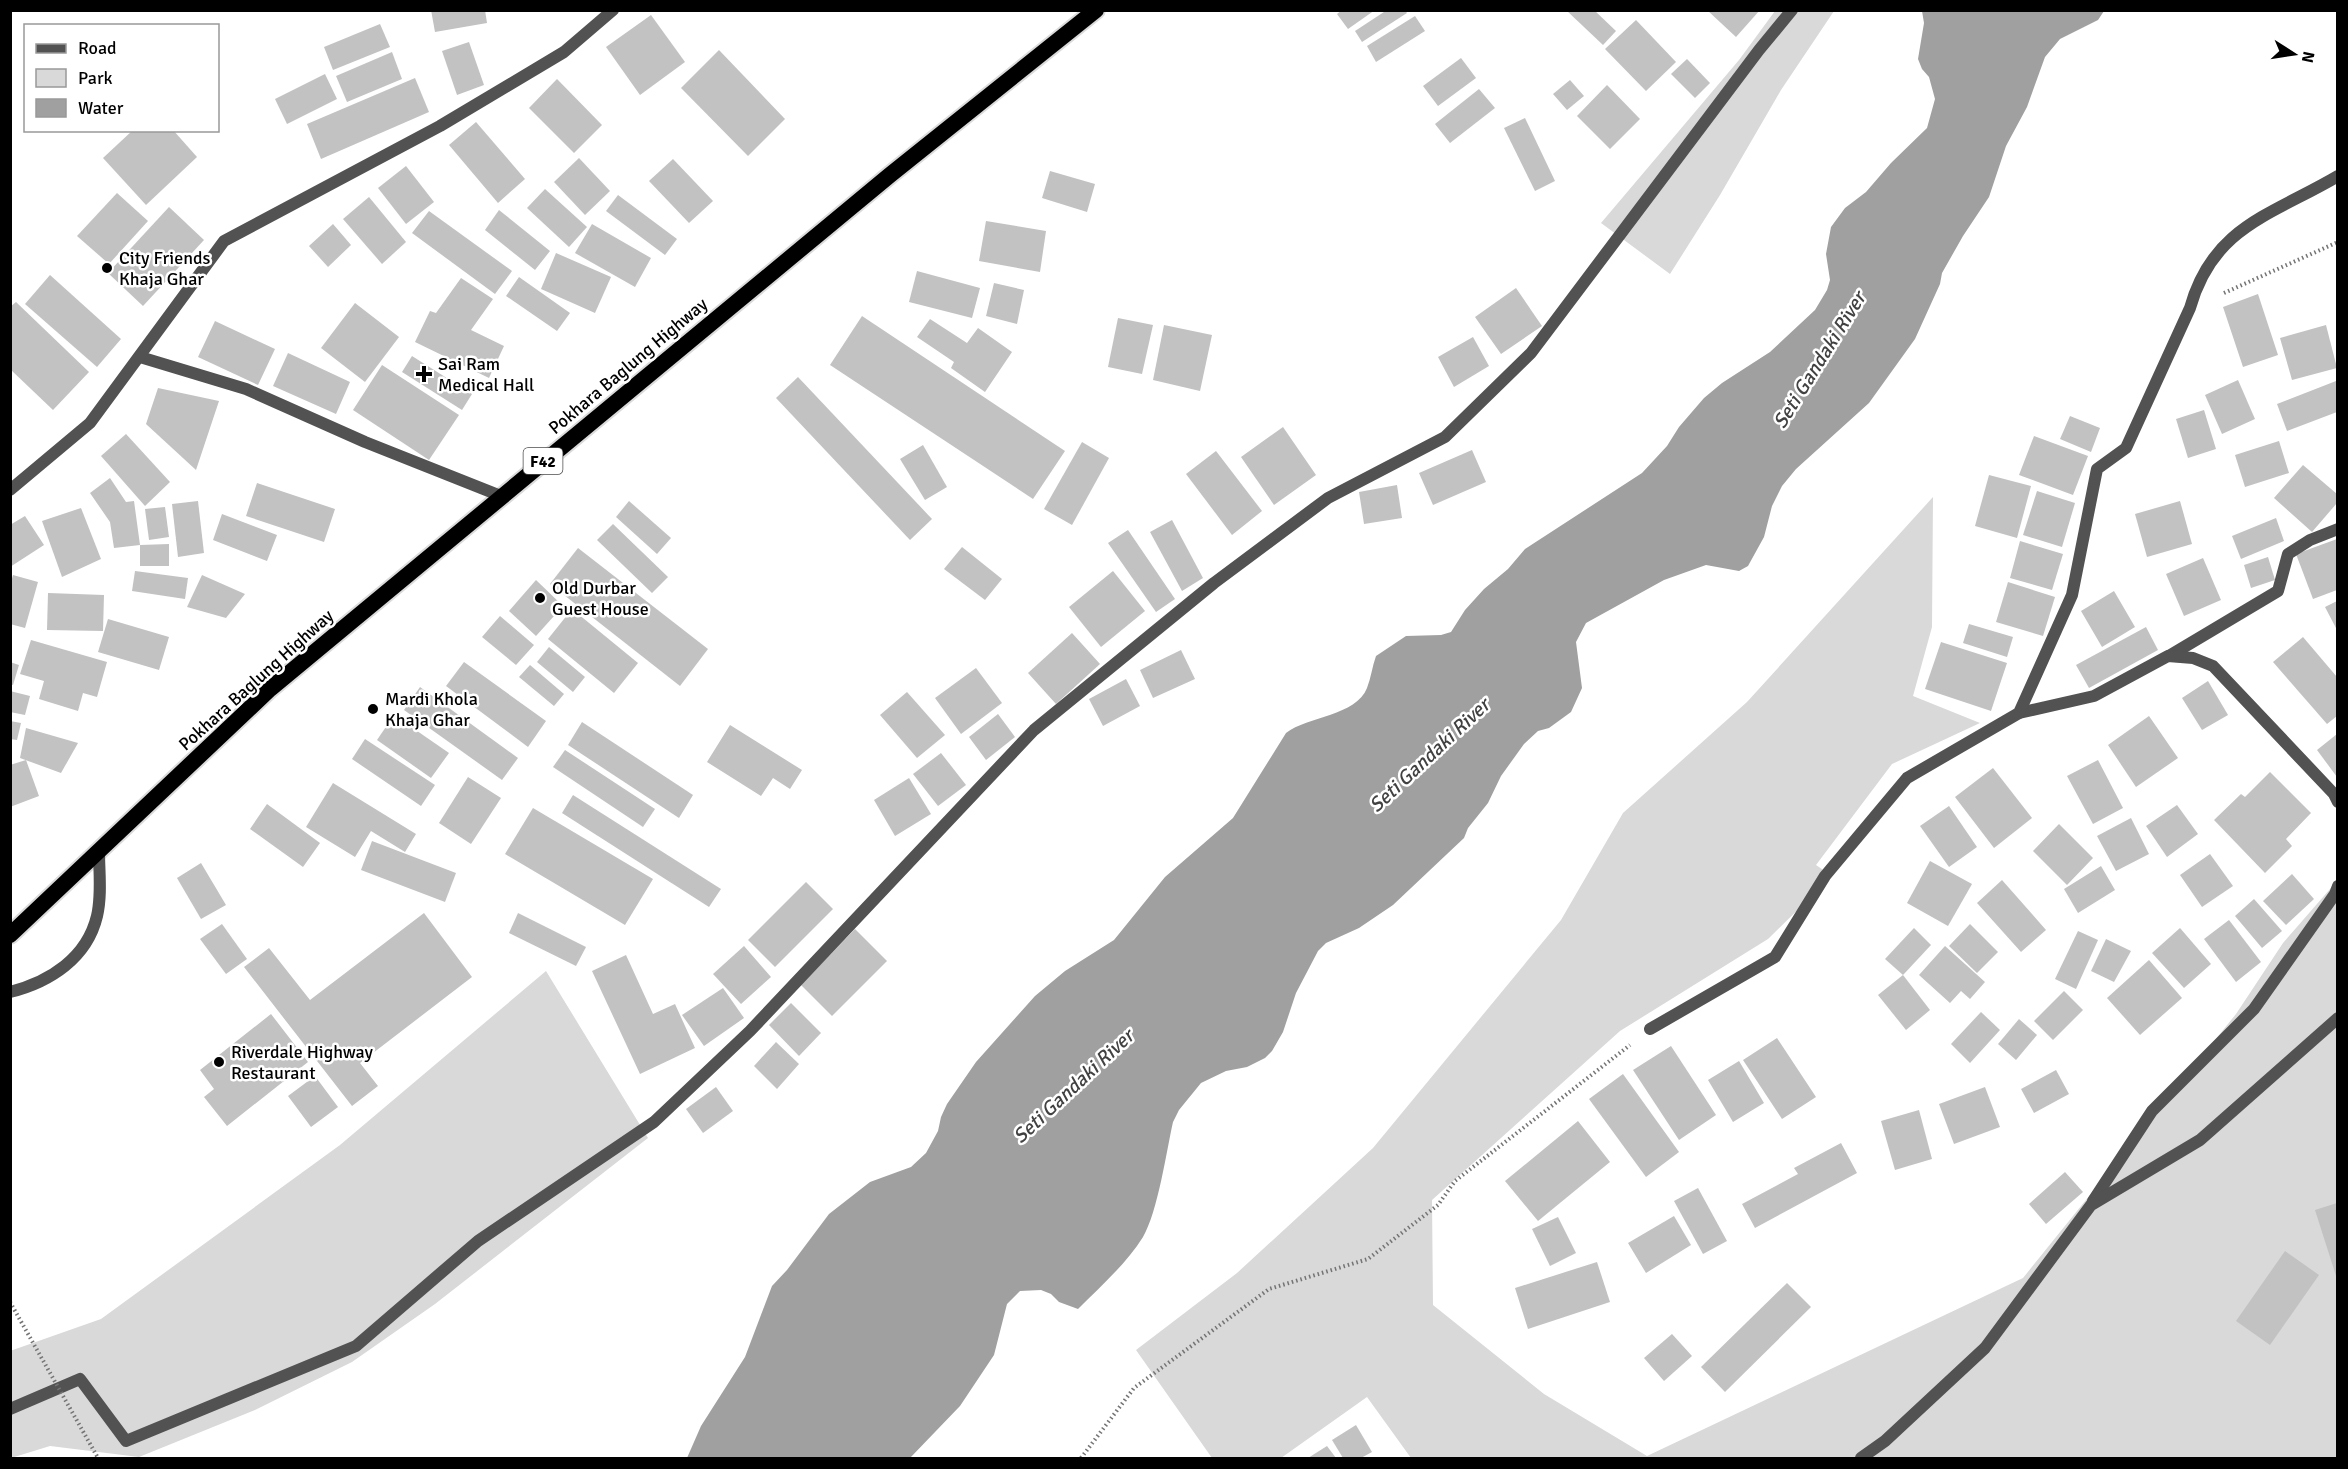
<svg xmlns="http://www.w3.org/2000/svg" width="2348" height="1469" viewBox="0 0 2348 1469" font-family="Signika,sans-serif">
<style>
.green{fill:#d9d9d9}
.water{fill:#a0a0a0}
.building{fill:#c2c2c2}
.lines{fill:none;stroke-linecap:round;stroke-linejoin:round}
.trunk-casing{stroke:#dbdbdb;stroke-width:20}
.path{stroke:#747474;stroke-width:4;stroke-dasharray:1.5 3;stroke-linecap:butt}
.service{stroke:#525252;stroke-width:12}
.minor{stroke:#525252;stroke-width:12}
.trunk{stroke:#000;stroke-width:16}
.path-bridge{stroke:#747474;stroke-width:4;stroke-dasharray:1.5 3;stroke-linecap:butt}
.poi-dot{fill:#000;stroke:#fff;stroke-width:2}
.labels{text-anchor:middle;stroke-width:5;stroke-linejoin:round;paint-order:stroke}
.shield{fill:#fff;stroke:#4c4c4c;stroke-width:1.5}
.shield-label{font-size:16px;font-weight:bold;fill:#000}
.poi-label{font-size:18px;fill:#000;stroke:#fff;text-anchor:start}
.street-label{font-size:18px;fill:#000;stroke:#fff}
.water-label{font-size:20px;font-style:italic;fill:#414141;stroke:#fff}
</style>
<rect width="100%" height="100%" fill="#fff"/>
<!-- green -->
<g class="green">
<polygon points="1775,11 1834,11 1781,90 1720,195 1670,274 1601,223 1739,60"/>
<polygon points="1933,497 1932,627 1913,696 1980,723 1892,764 1816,865 1832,876 1768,939 1620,1031 1432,1200 1433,1305 1544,1394 1647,1456 2023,1278 2236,1014 2283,943 2337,881 2337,1458 1411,1458 1367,1397 1281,1458 1212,1458 1136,1350 1237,1273 1373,1148 1561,920 1623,813 1747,702"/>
<polygon points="546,971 648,1138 435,1304 352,1362 255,1410 139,1457 50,1446 11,1458 10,1351 101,1319 340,1145"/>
</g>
<!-- water -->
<path class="water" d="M1922,11H2104L2098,20L2060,39L2045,57L2027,107L2006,146L1989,197L1963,236L1942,273L1940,284L1915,339L1869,403L1796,469L1782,486L1772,506L1764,537L1748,566L1739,571L1706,565L1664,580L1586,623L1576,642L1582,688L1571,712L1549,728L1538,731L1524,744L1501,776L1488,803L1468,828L1464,838L1393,905L1359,928L1326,943L1318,951L1296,993L1283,1032L1272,1051L1265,1058L1247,1067L1226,1071L1201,1083L1179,1110L1173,1122C1166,1153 1158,1211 1143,1237C1126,1264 1100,1287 1078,1309L1059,1302L1051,1294L1041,1290L1020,1291L1007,1304L994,1355L960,1406L910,1458H687L701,1426L745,1357L772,1286L787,1270L829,1214L870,1182L911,1167L926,1153L938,1131L941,1117L947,1104L976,1062L1035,996L1065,971L1114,940L1165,877L1233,818L1286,733C1308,716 1356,716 1367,688C1371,678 1372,667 1376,656L1406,636L1441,635L1451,632L1465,610L1484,589L1508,569L1525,549L1642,473L1667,446L1679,427L1704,398L1722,383L1770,352L1815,310L1827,290L1830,280L1826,254L1831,227L1845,208L1866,192L1891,163L1927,128L1935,99L1929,77L1922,69L1918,59L1924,23Z"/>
<!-- building -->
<g class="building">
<polygon points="431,10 485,10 487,23 435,32"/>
<polygon points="1342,10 1375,10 1348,29 1337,14"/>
<polygon points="1387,10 1405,10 1407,13 1362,42 1355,31"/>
<polygon points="1566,10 1594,10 1616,31 1603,45"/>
<polygon points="1707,10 1760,10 1736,37"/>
<polygon points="651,15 685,62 640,95 606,47"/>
<polygon points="1415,16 1425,31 1376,62 1367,46"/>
<polygon points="1636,20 1676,62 1646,91 1605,49"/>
<polygon points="380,24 390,47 333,70 324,47"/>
<polygon points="469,42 484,85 457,95 442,51"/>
<polygon points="719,50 785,119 748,156 681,88"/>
<polygon points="392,52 402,79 347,102 336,76"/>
<polygon points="1461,58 1476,78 1438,106 1423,86"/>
<polygon points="1687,59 1710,83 1695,98 1671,74"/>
<polygon points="325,74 337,99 287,124 275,99"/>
<polygon points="415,78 429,112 321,159 307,124"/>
<polygon points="557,79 602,125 574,153 529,108"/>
<polygon points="1570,80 1584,96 1567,110 1553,94"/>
<polygon points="1607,85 1640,119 1610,149 1577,116"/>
<polygon points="1479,89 1495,108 1450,143 1435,124"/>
<polygon points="1525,118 1555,181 1535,191 1504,128"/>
<polygon points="476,122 525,179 498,203 449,145"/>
<polygon points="133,130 173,130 197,157 146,205 103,158"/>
<polygon points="579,158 610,191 585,215 554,182"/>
<polygon points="673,159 713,201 689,223 649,181"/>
<polygon points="406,166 434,202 406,224 378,188"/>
<polygon points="1050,171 1095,184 1087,212 1042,198"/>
<polygon points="545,189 587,227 569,247 527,208"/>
<polygon points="117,193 148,221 109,264 77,236"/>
<polygon points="618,195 677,239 665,255 606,211"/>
<polygon points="369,197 406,242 382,264 343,219"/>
<polygon points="169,207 204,240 143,306 108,273"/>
<polygon points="499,210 550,251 535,270 485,230"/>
<polygon points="429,211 512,271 495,294 412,233"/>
<polygon points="986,221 1046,231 1040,272 979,261"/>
<polygon points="333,224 351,245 328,267 309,246"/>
<polygon points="592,224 651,258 635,287 575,253"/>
<polygon points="556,253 611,277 595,313 541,289"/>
<polygon points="917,271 980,288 972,318 909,302"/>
<polygon points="50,275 121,339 97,367 25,304"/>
<polygon points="519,277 570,313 557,331 506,296"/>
<polygon points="461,278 493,299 471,330 504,346 489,378 415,342 430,311 436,313"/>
<polygon points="994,283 1024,290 1017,324 986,316"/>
<polygon points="1516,288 1542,326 1501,354 1475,317"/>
<polygon points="2258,294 2278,355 2243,367 2223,307"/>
<polygon points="16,302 89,372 53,410 10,369 10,307"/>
<polygon points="355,303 399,337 365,382 321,348"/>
<polygon points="862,316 1065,451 1033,499 830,365"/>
<polygon points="1118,318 1153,325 1142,374 1108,367"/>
<polygon points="930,319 967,343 978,328 1012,352 985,392 951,368 954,362 917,337"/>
<polygon points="215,321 275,349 258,385 198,357"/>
<polygon points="1164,325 1212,335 1200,391 1153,380"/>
<polygon points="2326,325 2337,368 2292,380 2280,338"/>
<polygon points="1473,337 1489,366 1454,387 1438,357"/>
<polygon points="288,353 350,382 336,414 273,386"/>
<polygon points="412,356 472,394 462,410 402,372"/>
<polygon points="382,365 459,415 429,460 353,410"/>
<polygon points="798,377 932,519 910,540 776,398"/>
<polygon points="2238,380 2255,419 2222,434 2205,395"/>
<polygon points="2336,381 2337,412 2287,431 2277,404"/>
<polygon points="158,388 219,401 196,470 146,424"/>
<polygon points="2204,410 2216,449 2188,458 2176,419"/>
<polygon points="2070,416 2100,428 2091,452 2060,439"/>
<polygon points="1283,427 1316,475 1274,505 1241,457"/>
<polygon points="126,434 170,482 145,506 101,456"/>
<polygon points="2034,436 2088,456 2073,495 2019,475"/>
<polygon points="2279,441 2289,473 2245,487 2235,455"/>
<polygon points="1082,442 1109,458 1072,525 1044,509"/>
<polygon points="923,445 947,487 925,500 900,459"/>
<polygon points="1472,450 1486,482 1433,505 1419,473"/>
<polygon points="1216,451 1262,511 1232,535 1186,474"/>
<polygon points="2303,465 2337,494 2337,503 2312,532 2274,498"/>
<polygon points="1989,475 2031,486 2017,538 1975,526"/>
<polygon points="110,478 126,502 134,501 140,545 114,548 110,522 90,493"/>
<polygon points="257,483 335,509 324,542 246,516"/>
<polygon points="1397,485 1402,518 1364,524 1359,492"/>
<polygon points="2037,491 2075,503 2062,547 2023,535"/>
<polygon points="198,501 204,553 178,557 172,504"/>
<polygon points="629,501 671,538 657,554 616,517"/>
<polygon points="2180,501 2192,544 2147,557 2135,514"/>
<polygon points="165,507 169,537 149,540 145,509"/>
<polygon points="81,508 101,559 62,577 42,521"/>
<polygon points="222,514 277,535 267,561 213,540"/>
<polygon points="25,516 44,545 10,567 10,525"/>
<polygon points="2276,518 2284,541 2241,559 2232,536"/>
<polygon points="1172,520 1203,578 1182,591 1150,532"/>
<polygon points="613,524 668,577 652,593 597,540"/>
<polygon points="1128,530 1175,599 1156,612 1108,543"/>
<polygon points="2337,539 2337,590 2313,599 2296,554"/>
<polygon points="2020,541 2063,554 2052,590 2010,578"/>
<polygon points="169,544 169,566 140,566 140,545"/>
<polygon points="962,547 1002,579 985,600 944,569"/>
<polygon points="578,548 708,649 680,686 550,584"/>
<polygon points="2268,557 2275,580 2251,588 2244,565"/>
<polygon points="2203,558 2221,600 2184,616 2166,574"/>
<polygon points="135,571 188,578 185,599 132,591"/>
<polygon points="1113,571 1145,611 1101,647 1069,607"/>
<polygon points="13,575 38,582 25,628 10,624 10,585"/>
<polygon points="202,575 245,594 226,618 187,607"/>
<polygon points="536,580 563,606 536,636 509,611"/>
<polygon points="2008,582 2055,597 2043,636 1996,622"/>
<polygon points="2114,591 2135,627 2102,647 2081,611"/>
<polygon points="48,593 104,595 103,631 47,630"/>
<polygon points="2337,601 2337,630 2325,607"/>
<polygon points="572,609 638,663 614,693 548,639"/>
<polygon points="500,616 534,645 516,665 482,637"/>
<polygon points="108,619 169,637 159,670 98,652"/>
<polygon points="1969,624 2013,637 2007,657 1963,643"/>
<polygon points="2146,627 2158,650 2089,688 2076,665"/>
<polygon points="1072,633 1100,664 1056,704 1028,673"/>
<polygon points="2303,637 2337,677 2337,716 2327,724 2273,662"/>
<polygon points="31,640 107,662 97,697 83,693 78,711 39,699 44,681 20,674"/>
<polygon points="1941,642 2007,663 1991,711 1925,689"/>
<polygon points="549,647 585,677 573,692 537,662"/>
<polygon points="1181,650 1195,679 1153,698 1140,670"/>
<polygon points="10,662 19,665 13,685 10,684"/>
<polygon points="464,662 546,721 528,747 446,686"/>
<polygon points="530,665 564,694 554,706 519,677"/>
<polygon points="976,668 1002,703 961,734 935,698"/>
<polygon points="1126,679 1140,706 1103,726 1089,699"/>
<polygon points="2208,681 2228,715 2202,730 2182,698"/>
<polygon points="420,687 518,758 502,780 404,710"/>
<polygon points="10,691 30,696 25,715 10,712"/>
<polygon points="907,692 945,735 917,758 880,715"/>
<polygon points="998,714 1015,737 986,760 969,737"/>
<polygon points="394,715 449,753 431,778 377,740"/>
<polygon points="2149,716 2178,758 2136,787 2108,745"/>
<polygon points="10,721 21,723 17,740 10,739"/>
<polygon points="582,722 693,795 679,818 568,745"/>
<polygon points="730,725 802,770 790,789 773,778 761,796 707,762"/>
<polygon points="26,728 78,743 61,773 20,758"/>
<polygon points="2337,734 2337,777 2317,750"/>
<polygon points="365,739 435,785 421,806 352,759"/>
<polygon points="565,750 655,809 643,827 553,767"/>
<polygon points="941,753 966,785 938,806 913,774"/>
<polygon points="26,760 39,796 10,807 10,765"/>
<polygon points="2098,760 2123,808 2093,824 2067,776"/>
<polygon points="1993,768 2032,818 1994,848 1955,797"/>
<polygon points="2270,772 2311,813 2286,839 2292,846 2265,873 2214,820 2241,794 2245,797"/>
<polygon points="468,777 501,798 471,844 439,823"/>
<polygon points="909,778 931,814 895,836 874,800"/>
<polygon points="333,783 416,834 405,852 371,831 355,857 306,827"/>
<polygon points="573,795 721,889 709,907 562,813"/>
<polygon points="267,804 320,843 303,867 250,829"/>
<polygon points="2177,805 2198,834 2167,857 2146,826"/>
<polygon points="1949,806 1977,847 1949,867 1920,826"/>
<polygon points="533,808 653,879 625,925 505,854"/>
<polygon points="2131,818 2149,854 2116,871 2097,836"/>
<polygon points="2059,824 2093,858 2067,885 2033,851"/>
<polygon points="372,841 456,873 445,902 361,870"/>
<polygon points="2210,854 2233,886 2202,907 2180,875"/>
<polygon points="1930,861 1972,884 1948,926 1907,903"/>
<polygon points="201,863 226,905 201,919 177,878"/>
<polygon points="2101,866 2115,890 2078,913 2064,889"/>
<polygon points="2292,874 2314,899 2286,925 2263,901"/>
<polygon points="2002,880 2046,930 2021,952 1977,903"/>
<polygon points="806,882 833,909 775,967 748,940"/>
<polygon points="2254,899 2282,931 2262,948 2235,916"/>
<polygon points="424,913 472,977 360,1063 378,1086 352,1106 244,967 269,948 310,1000"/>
<polygon points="518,913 586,947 576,966 509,933"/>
<polygon points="2229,920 2261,962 2236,982 2204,939"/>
<polygon points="222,924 247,959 226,974 200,939"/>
<polygon points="1970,924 1998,952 1977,973 1949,946"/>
<polygon points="1914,928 1931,945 1903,975 1885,959"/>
<polygon points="2180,928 2211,964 2184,988 2152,953"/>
<polygon points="855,929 887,961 832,1016 801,985"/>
<polygon points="2078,931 2098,940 2076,989 2055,979"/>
<polygon points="2106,939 2131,951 2114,982 2091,971"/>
<polygon points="744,946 771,977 741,1004 713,974"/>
<polygon points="1945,946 1985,982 1970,999 1961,991 1950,1003 1919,975"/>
<polygon points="626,955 653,1014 675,1004 695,1048 640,1074 592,971"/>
<polygon points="2149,960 2182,998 2140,1035 2107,998"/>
<polygon points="1903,975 1930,1010 1906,1030 1878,995"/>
<polygon points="723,988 744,1018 704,1046 682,1015"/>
<polygon points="2064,991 2083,1010 2053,1040 2034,1021"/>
<polygon points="791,1003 821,1033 799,1056 769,1025"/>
<polygon points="1981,1012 2000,1030 1970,1063 1951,1044"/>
<polygon points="271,1014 308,1062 227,1126 204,1097 214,1089 200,1070"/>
<polygon points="2019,1019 2037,1035 2016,1060 1998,1044"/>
<polygon points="1777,1038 1816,1097 1782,1119 1743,1060"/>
<polygon points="776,1042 799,1064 777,1089 754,1066"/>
<polygon points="1671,1046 1716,1115 1679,1140 1633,1070"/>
<polygon points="1739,1061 1764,1103 1733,1122 1708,1080"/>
<polygon points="2056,1070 2069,1094 2034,1113 2021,1089"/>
<polygon points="1623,1074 1679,1152 1646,1177 1589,1099"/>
<polygon points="315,1076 338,1107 311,1127 288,1096"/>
<polygon points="716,1087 733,1111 703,1133 686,1109"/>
<polygon points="1985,1087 2000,1127 1954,1144 1939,1104"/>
<polygon points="1919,1110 1932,1159 1895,1170 1881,1121"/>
<polygon points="1578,1121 1610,1162 1538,1221 1505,1181"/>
<polygon points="1841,1143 1857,1173 1755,1228 1742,1204 1798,1174 1794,1168"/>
<polygon points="2065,1172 2083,1192 2046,1224 2029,1204"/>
<polygon points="1698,1188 1727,1241 1703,1254 1674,1201"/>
<polygon points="2337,1203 2337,1279 2315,1210"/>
<polygon points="1674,1216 1691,1245 1646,1273 1628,1243"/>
<polygon points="1558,1217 1576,1253 1550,1266 1532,1229"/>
<polygon points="2285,1251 2319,1275 2270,1345 2236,1321"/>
<polygon points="1597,1262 1610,1302 1528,1329 1515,1288"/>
<polygon points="1787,1283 1811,1307 1725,1392 1701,1367"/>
<polygon points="1672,1334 1692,1356 1664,1381 1644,1358"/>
<polygon points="1356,1425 1372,1452 1361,1458 1343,1458 1332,1440"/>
<polygon points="1327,1446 1336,1458 1308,1458"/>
</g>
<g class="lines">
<defs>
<polyline id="trunk" points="10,935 270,689 890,175 1096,10"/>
</defs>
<!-- trunk casing -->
<use href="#trunk" class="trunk-casing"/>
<!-- path -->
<g class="path">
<polyline points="2224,293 2338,242"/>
<polyline points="1081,1458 1134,1388 1269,1289 1368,1259 1438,1205 1455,1181 1630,1045"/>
</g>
<!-- service -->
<g class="service">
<path d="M10,992C50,982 87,958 97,916C102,895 99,872 99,851"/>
<polyline points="10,1409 80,1379 126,1441 356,1346 478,1241 654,1122 750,1031 1034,730 1214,583 1328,498 1445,437 1531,353 1759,50 1792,10"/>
</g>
<!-- minor -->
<g class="minor">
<polyline points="140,357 246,389 365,442 501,496"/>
<polyline points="10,490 90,423 224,241 440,126 564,52 613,10"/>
<polyline points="2169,656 2278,591 2288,554 2310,540 2338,529"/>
<polyline points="2019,713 2094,696 2168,656 2193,658 2213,666 2334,794 2338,802"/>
<path d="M1650,1029L1775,957L1825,876L1907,778L2019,713L2072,595L2097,469L2126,448L2190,308C2213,226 2272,215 2338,176"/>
<polyline points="2093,1201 2152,1111 2254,1009 2335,894 2338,886"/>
<polyline points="1861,1458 1885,1441 1985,1348 2091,1205 2200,1140 2338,1018"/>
</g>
<!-- trunk -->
<use href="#trunk" class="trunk"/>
<!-- path-bridge -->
<polyline class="path-bridge" points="10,1302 98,1458"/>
</g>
<!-- markers -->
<g class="poi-dot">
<circle cx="107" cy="268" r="6"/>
<path d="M421 365h6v6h6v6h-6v6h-6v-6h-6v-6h6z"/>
<circle cx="540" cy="598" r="6"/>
<circle cx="373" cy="709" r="6"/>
<circle cx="219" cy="1062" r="6"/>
</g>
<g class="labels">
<!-- shield labels -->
<rect class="shield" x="523.5" y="448" width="39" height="26" rx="4.5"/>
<g class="shield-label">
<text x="543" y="467">F42</text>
</g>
<!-- poi labels -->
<g class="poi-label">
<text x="119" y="264">City Friends<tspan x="119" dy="21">Khaja Ghar</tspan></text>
<text x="438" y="370">Sai Ram<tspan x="438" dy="21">Medical Hall</tspan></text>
<text x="552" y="594">Old Durbar<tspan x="552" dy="21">Guest House</tspan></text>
<text x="385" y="705">Mardi Khola<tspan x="385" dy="21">Khaja Ghar</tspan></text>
<text x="231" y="1058">Riverdale Highway<tspan x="231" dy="21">Restaurant</tspan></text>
</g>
<!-- street labels -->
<g class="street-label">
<text transform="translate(628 366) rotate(-40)" y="6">Pokhara Baglung Highway</text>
<text transform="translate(256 680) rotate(-42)" y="6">Pokhara Baglung Highway</text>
</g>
<!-- water labels -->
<g class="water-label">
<text transform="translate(1819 360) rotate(-58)" y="7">Seti Gandaki River</text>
<text transform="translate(1429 755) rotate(-43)" y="7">Seti Gandaki River</text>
<text transform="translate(1073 1086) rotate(-43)" y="7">Seti Gandaki River</text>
</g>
</g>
<!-- border -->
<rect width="2348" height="1469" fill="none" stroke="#000000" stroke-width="24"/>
<!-- legend -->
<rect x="24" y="24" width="195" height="108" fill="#ffffff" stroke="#999999" stroke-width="1.5"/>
<rect x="36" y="44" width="30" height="9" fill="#525252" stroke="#999999" stroke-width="1.5"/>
<text x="78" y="54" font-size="18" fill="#000000">Road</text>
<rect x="36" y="69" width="30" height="18" fill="#d9d9d9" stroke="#999999" stroke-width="1.5"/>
<text x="78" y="84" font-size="18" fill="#000000">Park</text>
<rect x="36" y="99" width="30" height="18" fill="#a0a0a0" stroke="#999999" stroke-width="1.5"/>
<text x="78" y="114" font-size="18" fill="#000000">Water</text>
<!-- north arrow -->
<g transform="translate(2294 54) rotate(102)" stroke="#ffffff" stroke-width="4.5" paint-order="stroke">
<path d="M0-4.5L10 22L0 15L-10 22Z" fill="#000000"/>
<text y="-9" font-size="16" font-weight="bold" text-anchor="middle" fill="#000000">N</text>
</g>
</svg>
